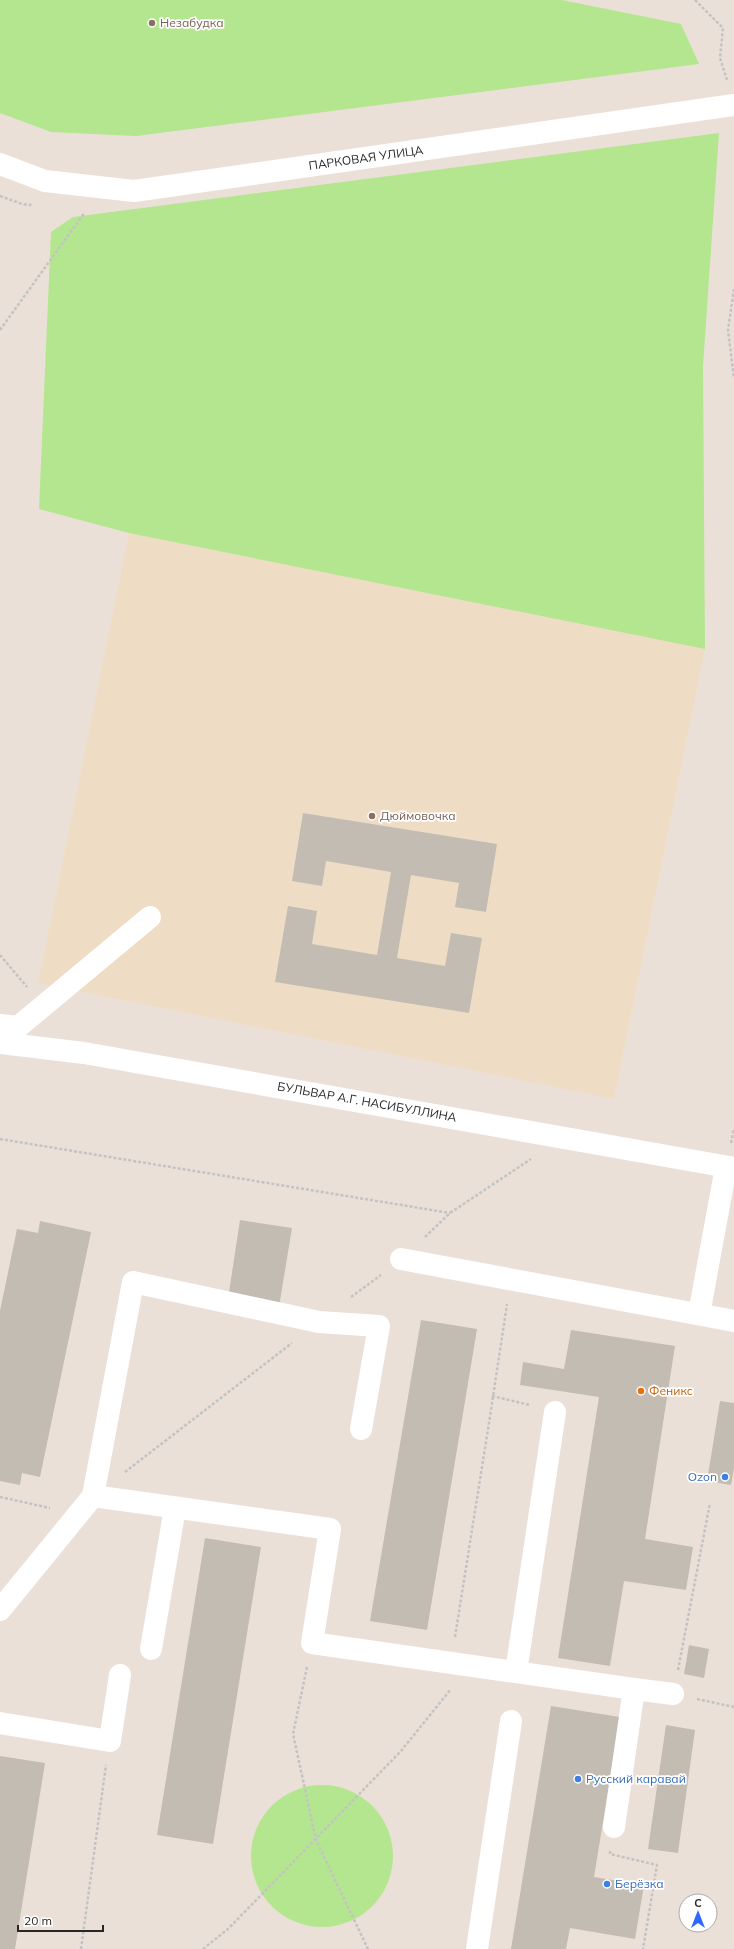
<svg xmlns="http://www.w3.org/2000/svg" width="734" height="1949" viewBox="0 0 734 1949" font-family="Mulish,sans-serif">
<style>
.education{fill:#eeddc4}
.green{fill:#b3e68f}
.building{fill:#c2bcb3}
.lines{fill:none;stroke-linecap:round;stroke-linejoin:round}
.path{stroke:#c3c3c3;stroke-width:2.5;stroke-dasharray:3 2;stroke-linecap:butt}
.minor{stroke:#fff;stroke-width:22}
.education-dot{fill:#8d6e63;stroke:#fff;stroke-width:1.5}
.food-dot{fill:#e8710a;stroke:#fff;stroke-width:1.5}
.shop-dot{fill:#3f7fe0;stroke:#fff;stroke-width:1.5}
.labels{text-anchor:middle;stroke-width:3.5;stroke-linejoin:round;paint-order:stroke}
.education-label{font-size:12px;fill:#785e54;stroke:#fff;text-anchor:start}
.street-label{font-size:12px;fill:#272727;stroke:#fff}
.food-label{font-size:12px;fill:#c56008;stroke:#fff;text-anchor:start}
.shop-label{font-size:12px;fill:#366cbe;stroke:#fff;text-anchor:start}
</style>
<rect width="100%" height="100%" fill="#ebe0d7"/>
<!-- education -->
<polygon class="education" points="129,533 705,649 614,1099 38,983"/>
<!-- green -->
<g class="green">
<polygon points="0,0 562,0 681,24 699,64 136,136 51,132 0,113"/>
<polygon points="719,133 703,366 705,649 129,533 39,509 51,232 73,217"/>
<circle cx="322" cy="1856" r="71"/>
</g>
<!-- building -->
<g class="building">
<polygon points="303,813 497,844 486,912 455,907 459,883 411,875 397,958 445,966 451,933 482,938 469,1013 275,982 288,906 317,911 312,944 377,955 391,872 326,861 322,886 292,881"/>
<polygon points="240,1220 292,1228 279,1307 228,1299"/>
<polygon points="40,1221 91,1232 40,1477 22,1473 20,1485 0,1481 0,1311 17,1229 38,1233"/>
<polygon points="421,1320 477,1329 427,1630 370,1621"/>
<polygon points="571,1330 675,1346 645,1539 693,1547 686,1590 624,1581 610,1666 558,1658 599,1397 520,1385 523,1362 564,1369"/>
<polygon points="720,1401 734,1403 734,1468 731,1485 707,1481"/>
<polygon points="205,1538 261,1547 213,1844 157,1835"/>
<polygon points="689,1645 709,1649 704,1678 684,1674"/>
<polygon points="551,1706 620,1717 594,1877 644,1885 635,1939 570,1928 566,1949 511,1949"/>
<polygon points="666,1725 695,1730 678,1853 648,1849"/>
<polygon points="0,1756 45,1763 15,1949 0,1949"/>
</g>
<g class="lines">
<!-- path -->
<g class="path">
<polyline points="695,0 723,28 720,58 727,80"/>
<polyline points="0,196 22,204 32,205"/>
<polyline points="734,289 728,330 734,378"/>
<polyline points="0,330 85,212"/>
<polyline points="0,955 27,987"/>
<polyline points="0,1139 450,1213"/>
<polyline points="731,1143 734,1129"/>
<polyline points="425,1237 450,1213 531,1159"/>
<polyline points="351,1297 381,1275"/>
<polyline points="492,1396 530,1405"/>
<polyline points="125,1472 292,1343"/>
<polyline points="0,1497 50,1508"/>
<polyline points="455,1637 489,1423 507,1304"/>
<polyline points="307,1667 293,1734 316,1840 368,1949"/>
<polyline points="678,1670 710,1503"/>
<polyline points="697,1699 734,1707"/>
<polyline points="610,1851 610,1854 657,1865 643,1949"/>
<polyline points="81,1949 106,1765"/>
<polyline points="203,1949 228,1929 401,1751 451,1689"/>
</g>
<!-- minor -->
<g class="minor">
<polyline points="0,164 45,181 134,191 734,105"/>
<polyline points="0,1025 18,1027 150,917"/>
<polyline points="0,1043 84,1053 734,1168"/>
<polyline points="401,1259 734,1321"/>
<polyline points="699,1314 726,1167"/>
<polyline points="93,1496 133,1282 319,1322 379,1326 361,1429"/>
<polyline points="0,1610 93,1496 330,1529 312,1643 634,1689 614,1827"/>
<polyline points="151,1649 175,1508"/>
<polyline points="516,1672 555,1412"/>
<polyline points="634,1689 673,1694"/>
<polyline points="0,1723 110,1741 120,1675"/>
<polyline points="477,1949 511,1721"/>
</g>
</g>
<!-- markers -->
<g class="education-dot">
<circle cx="152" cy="23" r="4"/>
<circle cx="372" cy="816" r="4"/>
</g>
<circle class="food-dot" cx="641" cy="1391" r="4"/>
<g class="shop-dot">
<circle cx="725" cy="1477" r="4"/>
<circle cx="578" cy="1779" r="4"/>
<circle cx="607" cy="1884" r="4"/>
</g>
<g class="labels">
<!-- education labels -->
<g class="education-label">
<text x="160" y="27">Незабудка</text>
<text x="380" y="820">Дюймовочка</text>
</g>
<!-- street labels -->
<g class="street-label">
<text transform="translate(366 158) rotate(-8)" y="4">ПАРКОВАЯ УЛИЦА</text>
<text transform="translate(367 1102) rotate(10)" y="4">БУЛЬВАР А.Г. НАСИБУЛЛИНА</text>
</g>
<!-- food labels -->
<g class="food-label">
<text x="649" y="1395">Феникс</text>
</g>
<!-- shop labels -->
<g class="shop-label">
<text x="717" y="1481" text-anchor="end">Ozon</text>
<text x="586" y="1783">Русский каравай</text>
<text x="615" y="1888">Берёзка</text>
</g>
</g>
<!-- north arrow -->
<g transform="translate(698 1913)"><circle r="19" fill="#ffffff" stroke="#a9a9a9"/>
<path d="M0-3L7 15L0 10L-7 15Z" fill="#2f67ff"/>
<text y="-6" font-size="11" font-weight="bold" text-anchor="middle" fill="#272727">С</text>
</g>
<!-- scale -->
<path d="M18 1925v6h85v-6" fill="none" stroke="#272727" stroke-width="2"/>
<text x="24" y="1925" font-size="12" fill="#272727" stroke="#ffffff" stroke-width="3" paint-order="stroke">20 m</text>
</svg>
